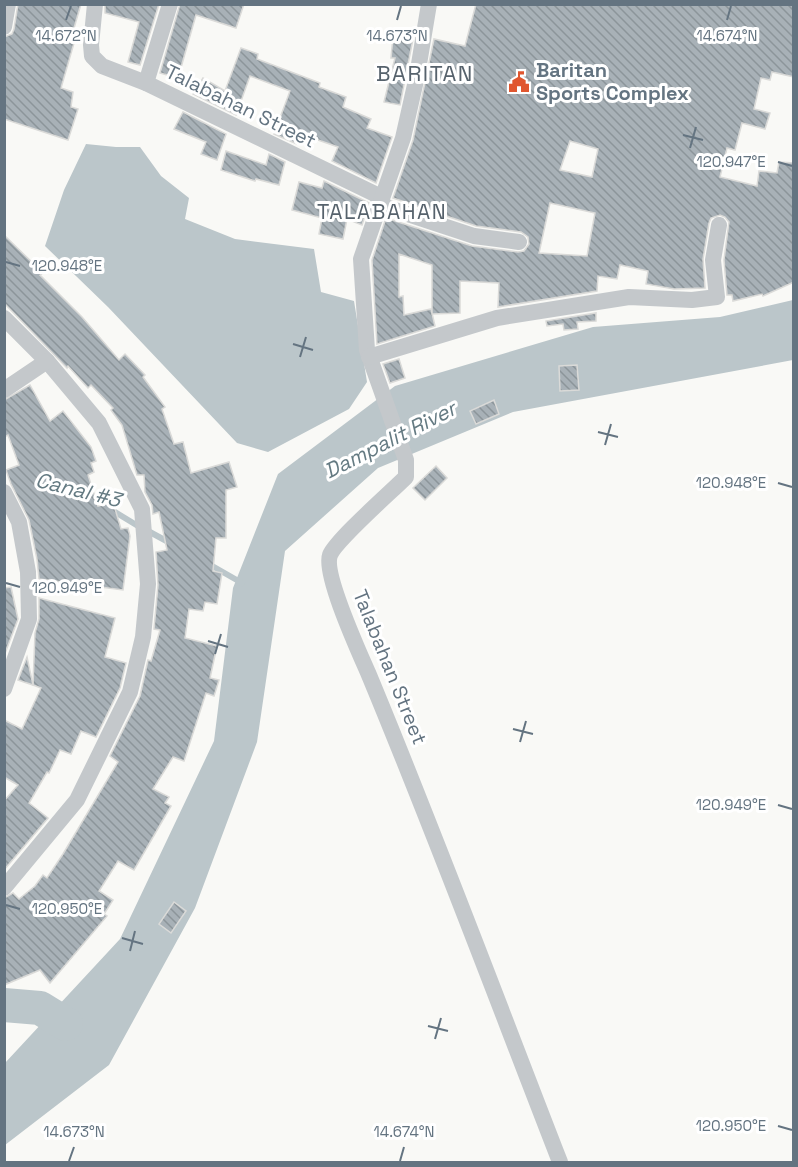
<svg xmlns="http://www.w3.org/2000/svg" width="798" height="1167" viewBox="0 0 798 1167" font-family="'Space Grotesk',sans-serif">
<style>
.water{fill:#bbc6ca}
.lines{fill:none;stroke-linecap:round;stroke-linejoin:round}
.stream{stroke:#bbc6ca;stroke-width:6}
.river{stroke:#bbc6ca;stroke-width:34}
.building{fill:url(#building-back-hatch);stroke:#dadad8;stroke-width:1.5;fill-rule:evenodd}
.minor{stroke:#c4c8cb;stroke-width:16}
.ticks{fill:none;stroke:#647481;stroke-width:2}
.labels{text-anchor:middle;stroke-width:6;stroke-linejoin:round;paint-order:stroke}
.poi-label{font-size:20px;font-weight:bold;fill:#647481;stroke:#fff;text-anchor:start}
.street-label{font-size:20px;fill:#647481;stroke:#fff}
.neighbourhood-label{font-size:21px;letter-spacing:1.5px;fill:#56626c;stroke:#fff}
.water-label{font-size:21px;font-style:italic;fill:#647a82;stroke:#fff}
.quarter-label{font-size:22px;letter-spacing:1.5px;fill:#56626c;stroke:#fff}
.ticks-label{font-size:15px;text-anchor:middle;fill:#647481;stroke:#fff;stroke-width:6;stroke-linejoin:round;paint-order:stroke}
</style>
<defs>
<pattern id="building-back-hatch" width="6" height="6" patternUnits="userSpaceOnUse" patternTransform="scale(1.5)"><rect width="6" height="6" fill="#a8b1b7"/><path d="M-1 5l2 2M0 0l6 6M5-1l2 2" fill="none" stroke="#8c959a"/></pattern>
</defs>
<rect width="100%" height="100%" fill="#f9f9f6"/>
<!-- water -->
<g class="water">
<polygon points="86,144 116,147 140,147 161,176 189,198 185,219 235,239 314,249 321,292 354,301 367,382 349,409 268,452 237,443 108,307 45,246 64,190"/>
<polygon points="793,300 793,360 513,412 378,468 285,551 257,742 195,908 109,1065 5,1145 5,1063 120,939 214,741 233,588 278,474 395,386 593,327 720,317"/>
</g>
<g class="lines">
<!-- stream -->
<g class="stream">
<polyline points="109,511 115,512 138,526"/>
<polyline points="148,531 172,544"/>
<polyline points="207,563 242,583"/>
</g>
<!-- river -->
<polyline class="river" points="4,1005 40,1008 66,1024"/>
</g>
<!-- building -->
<g class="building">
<polygon points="18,4 81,4 70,42 74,43 61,88 73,92 71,107 78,109 68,140 4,119 4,37 12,34 14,29"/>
<polygon points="105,4 159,4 140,65 128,62 139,22 105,13"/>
<polygon points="180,4 244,4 236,28 196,15 178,78 160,73"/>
<path d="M476,4H794V77L772,72L770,80L761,78L754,109L770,113L765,129L742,123L735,150L727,148L720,177L757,186L759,171L777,173L779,162L794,163V282L763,296L762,294L733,301L732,295H727L724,260L729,222L725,217L720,215L711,218L709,223L703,259L705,288L674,289L646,284L648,271L620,265L617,279L598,276L597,291L498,307L499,283L460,281V313L432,314V265L399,254V297L403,296L404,315L431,309L435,326L377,344L372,260L386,218L472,246L518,252L524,251L529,244L528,237L521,232L476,226L393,198L413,140L434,39L465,46ZM570,141L598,149L592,177L560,170ZM550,203L595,213L587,256L539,253Z"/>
<polygon points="393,37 413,39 400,105 384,102 395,58 391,58"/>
<polygon points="241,48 258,54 257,59 320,83 319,87 346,97 343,107 371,119 367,128 392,137 376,183 332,161 338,147 301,134 297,144 274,134 290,91 250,76 236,115 193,94 203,78 225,91"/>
<polygon points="183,112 226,134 217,160 201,154 206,142 174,129"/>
<polygon points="226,151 266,165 269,154 285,162 279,185 256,179 255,181 221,170"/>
<polygon points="324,181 369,203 362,225 347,219 343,239 319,234 322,218 292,210 299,182 322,188"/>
<polygon points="4,235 43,273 40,275 82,317 119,360 125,354 145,375 143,377 165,407 162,409 174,444 183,442 191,473 229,462 237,487 226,490 226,538 216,538 213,571 222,573 217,604 205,602 203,611 189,609 185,638 217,646 210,678 219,680 214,696 206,693 184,761 173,757 153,789 169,797 165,803 171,806 134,870 118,861 99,891 113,900 104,914 107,916 50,983 40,970 4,985 4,898 13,893 19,899 35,886 43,875 47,878 63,854 118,762 110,756 140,696 148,660 151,661 160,630 154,629 158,585 156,552 167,550 159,512 153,514 152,505 145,492 144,475 137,475 122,425 111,410 113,408 91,385 88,388 68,366 67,368 4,303"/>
<polygon points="596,313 596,321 577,322 578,329 564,330 563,324 547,326 546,321"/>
<polygon points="399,359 405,378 390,383 383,364"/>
<polygon points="577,365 579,390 560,391 559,366"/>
<polygon points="30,385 50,421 63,411 91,447 96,461 91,463 94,472 88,475 98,506 113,502 121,529 128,528 130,536 123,590 39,579 37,559 29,520 11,484 6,470 19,465 8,435 4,437 4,400"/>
<polygon points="494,400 499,414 476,424 470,411"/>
<polygon points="436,466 447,478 425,500 413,488"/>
<polygon points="11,587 18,619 4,656 4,588"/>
<polygon points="39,598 115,618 105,657 126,663 120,688 96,737 81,731 71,754 60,750 49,773 47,772 29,803 48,818 4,870 4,801 18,785 4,777 4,720 22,729 41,688 33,685 35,633 39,619"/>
<polygon points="27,657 33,685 18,680"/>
<polygon points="174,902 186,911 171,933 159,924"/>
</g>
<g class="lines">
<!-- minor -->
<g class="minor">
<polyline points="95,4 91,45 92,56 102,66 146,83 375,194 386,207 474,236 519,242"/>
<path d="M429,4L417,76L403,138L361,259L367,350L406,460V477C391,492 336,540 330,555C323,574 360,654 369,675C436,836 497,1000 560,1162"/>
<polyline points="4,27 8,4"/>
<polyline points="146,83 170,4"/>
<polyline points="4,318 47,361 99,423 142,509 148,584 143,637 130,692 77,800 4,888"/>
<polyline points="369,357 497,318 629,297 692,300 717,297 713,260 719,225"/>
<polyline points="4,390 47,361"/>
<polyline points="4,492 19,522 28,572 29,619 4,689"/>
</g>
</g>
<!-- ticks -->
<path class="ticks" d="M66,20L71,6M397,20L401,6M727,20L731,6M683,135L703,140M690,148L696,127M778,162L792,166M6,262L20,266M293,344L313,350M300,357L306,337M598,432L618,437M605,445L611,424M778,483L792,487M6,583L20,587M208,641L228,647M215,654L221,634M513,729L533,734M520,742L526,721M778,805L792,809M6,905L20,909M122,938L143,944M130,951L135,931M428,1026L448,1031M435,1039L441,1018M778,1126L792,1130M69,1161L74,1147M400,1161L404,1147"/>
<!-- icons -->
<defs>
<symbol id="civic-bare" viewBox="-9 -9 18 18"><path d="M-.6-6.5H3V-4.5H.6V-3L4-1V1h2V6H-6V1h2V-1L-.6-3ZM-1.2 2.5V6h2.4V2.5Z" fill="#e0562f" stroke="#fff" stroke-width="2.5" paint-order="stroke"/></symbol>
</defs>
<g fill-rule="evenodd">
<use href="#civic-bare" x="504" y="67" width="30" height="30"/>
</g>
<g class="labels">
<!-- poi labels -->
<g class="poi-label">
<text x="536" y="77">Baritan<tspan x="536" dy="23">Sports Complex</tspan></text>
</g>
<!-- street labels -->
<g class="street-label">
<text transform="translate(241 106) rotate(26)" y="7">Talabahan Street</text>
<text transform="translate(390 667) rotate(68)" y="7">Talabahan Street</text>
</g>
<!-- neighbourhood labels -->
<g class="neighbourhood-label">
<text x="382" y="219">TALABAHAN</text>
</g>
<!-- water labels -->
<g class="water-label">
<text transform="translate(390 440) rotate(-27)" y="7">Dampalit River</text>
<text transform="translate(78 490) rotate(14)" y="7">Canal #3</text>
</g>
<!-- quarter labels -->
<g class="quarter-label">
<text x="425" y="81">BARITAN</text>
</g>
</g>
<g class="ticks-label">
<text x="66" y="41">14.672°N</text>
<text x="397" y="41">14.673°N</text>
<text x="727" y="41">14.674°N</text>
<text x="731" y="167">120.947°E</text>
<text x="67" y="271">120.948°E</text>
<text x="731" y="488">120.948°E</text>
<text x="67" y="593">120.949°E</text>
<text x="731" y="810">120.949°E</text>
<text x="67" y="914">120.950°E</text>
<text x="731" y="1131">120.950°E</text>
<text x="74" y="1137">14.673°N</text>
<text x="404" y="1137">14.674°N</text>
</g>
<!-- border -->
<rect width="798" height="1167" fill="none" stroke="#647481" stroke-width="12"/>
</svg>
